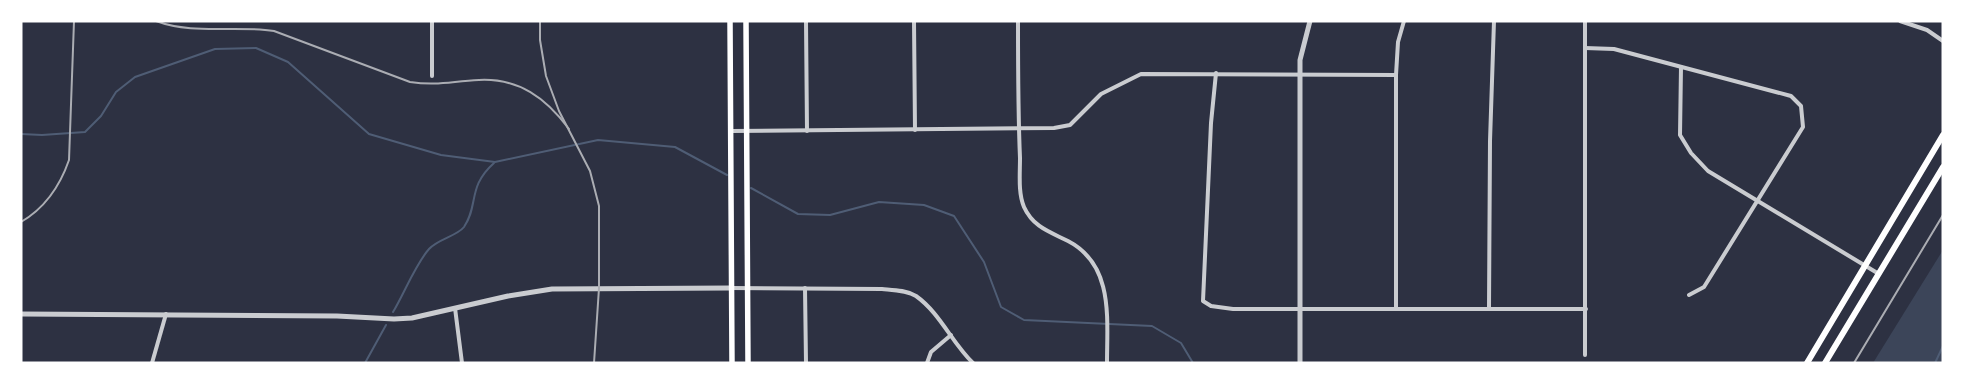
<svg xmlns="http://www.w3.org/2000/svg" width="1964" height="384" viewBox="0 0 1964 384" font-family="'Source Sans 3',sans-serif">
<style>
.green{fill:#3c4559}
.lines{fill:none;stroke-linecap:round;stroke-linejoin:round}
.stream{stroke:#4f5d75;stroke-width:2}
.minor{stroke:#caccd0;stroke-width:4}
.tertiary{stroke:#caccd0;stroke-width:5}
.secondary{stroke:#fff;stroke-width:5.5}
.primary{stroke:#fff;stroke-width:6}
.rail{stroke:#abadb3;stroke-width:2}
</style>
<rect width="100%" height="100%" fill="#2d3142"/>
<!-- green -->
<polygon class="green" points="1943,250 1943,363 1873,363 1938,258"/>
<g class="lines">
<!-- stream -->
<g class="stream">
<polyline points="21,134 42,135 85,132 101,116 116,92 135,77 215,49 256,48 288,62 369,134 441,155 495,162 598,140 675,147 727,175"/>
<polyline points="751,188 798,214 830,215 879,202 924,205 954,216 984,262 1001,307 1024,320 1152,326 1181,343 1193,363"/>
<path d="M393,312C404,294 415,265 429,249C438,239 457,236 464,227C479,205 467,187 494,163"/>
<polyline points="365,363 386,325"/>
<polyline points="1935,363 1943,346"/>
</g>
<!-- minor -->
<g class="minor">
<polyline points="432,21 432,76"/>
<polyline points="806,21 807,131"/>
<polyline points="914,21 915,130"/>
<path d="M1018,21C1018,67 1018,113 1020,158C1020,174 1018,193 1024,207C1033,227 1050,232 1068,241C1114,265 1107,318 1107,363"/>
<polyline points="1585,21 1585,355"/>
<polyline points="1900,21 1927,30 1943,41"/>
<polyline points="1585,48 1614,49 1791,96 1801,106 1803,127 1704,287 1689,295"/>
<polyline points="1681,67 1680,135 1691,153 1708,171 1879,274"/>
<polyline points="1216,73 1211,123 1203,301 1211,306 1233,309 1586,309"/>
<polyline points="731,131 1054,128 1070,125 1101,94 1141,74 1396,75"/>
<path d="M730,288L882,289C893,290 906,290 916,296C940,313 952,343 973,363"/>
<polyline points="805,288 806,363"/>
<polyline points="455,308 462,363"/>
<polyline points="1396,308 1396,75 1398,42 1404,21"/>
<polyline points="1489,308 1490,141 1494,21"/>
<polyline points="152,363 166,314"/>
<polyline points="927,363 931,352 951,335"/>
</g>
<!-- tertiary -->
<g class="tertiary">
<polyline points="21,314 337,316 394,319 412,318 508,296 552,289 730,288"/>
<polyline points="1300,363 1300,60 1310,21"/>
</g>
<!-- secondary -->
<g class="secondary">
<polyline points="730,21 732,363"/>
<polyline points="746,21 748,363"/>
</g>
<!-- primary -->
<g class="primary">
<polyline points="1807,363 1943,135"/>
<polyline points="1825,363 1943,167"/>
</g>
<!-- rail -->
<g class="rail">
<path d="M156,21C193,35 235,25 274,31L410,82C438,86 452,81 479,80C519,78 546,98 569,129"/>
<polyline points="540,21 540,40 546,76 559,111 590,171 599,206 599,288 594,363"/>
<path d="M21,222C45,208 60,186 69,160L74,21"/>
<polyline points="1854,363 1943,215"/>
</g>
</g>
<!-- border -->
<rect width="1964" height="384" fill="none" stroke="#ffffff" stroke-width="45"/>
</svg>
